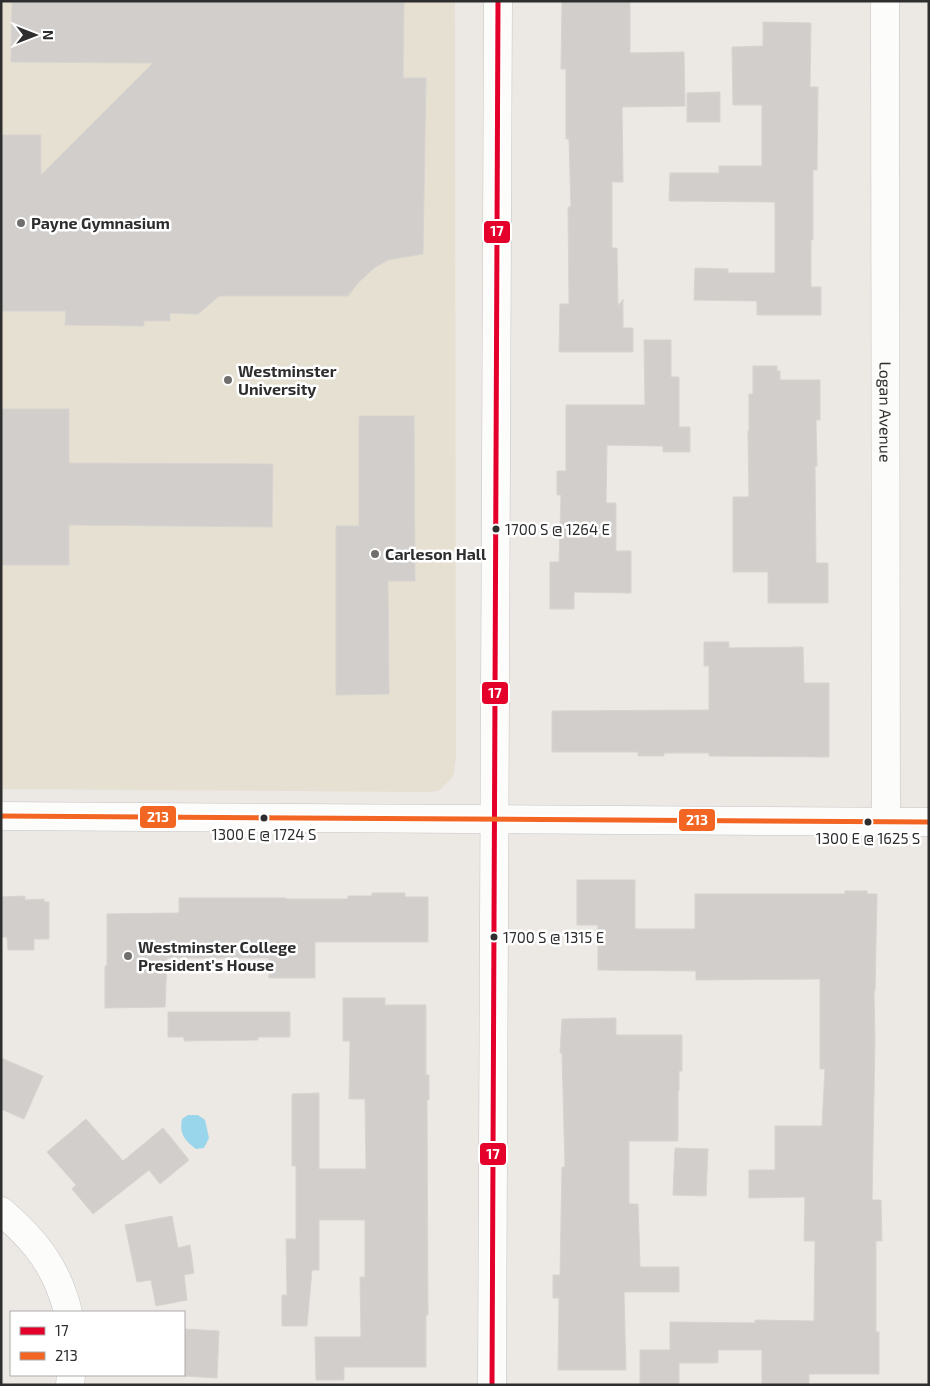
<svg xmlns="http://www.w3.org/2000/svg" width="930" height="1386" viewBox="0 0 930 1386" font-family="'Exo 2',sans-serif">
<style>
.education{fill:#e6e0d3}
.water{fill:#99d6ec}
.building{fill:#d1cecb;stroke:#d7d4d0}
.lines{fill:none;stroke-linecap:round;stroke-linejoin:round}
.minor-casing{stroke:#c5c4c5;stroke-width:29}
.tertiary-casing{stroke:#c5c4c5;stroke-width:29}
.secondary-casing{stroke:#c5c4c5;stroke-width:29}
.minor{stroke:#fcfcfb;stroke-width:28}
.tertiary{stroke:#fcfcfb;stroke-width:28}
.secondary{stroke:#fcfcfb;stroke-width:28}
.bus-1-casing{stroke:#fff;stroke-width:9}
.bus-2-casing{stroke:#fff;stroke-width:9}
.bus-1{stroke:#e4002b;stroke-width:5}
.bus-2{stroke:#f26522;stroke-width:5}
.poi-dot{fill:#706f6e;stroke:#fff;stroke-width:2}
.bus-dot{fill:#2e2e2e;stroke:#fff;stroke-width:2}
.labels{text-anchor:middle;stroke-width:5;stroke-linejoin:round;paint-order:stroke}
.bus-label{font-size:15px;fill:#2e2e2e;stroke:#fff;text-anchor:start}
.poi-label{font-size:16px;font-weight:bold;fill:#2e2e2e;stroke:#fff;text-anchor:start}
.street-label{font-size:16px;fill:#2e2e2e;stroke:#fff}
.line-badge{stroke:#fff;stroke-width:2}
.badge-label{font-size:14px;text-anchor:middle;font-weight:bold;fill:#fff}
</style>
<rect width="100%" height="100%" fill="#ece8e4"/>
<!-- education -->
<polygon class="education" points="1,1 455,1 456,758 453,777 440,790 432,792 420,792 1,789"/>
<!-- water -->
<path class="water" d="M188,1115H198L205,1120L209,1138L204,1148L196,1149C184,1140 179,1133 182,1119Z"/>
<!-- building -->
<g class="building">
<polygon points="12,1 404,1 403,78 426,78 423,254 388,260 374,268 358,283 348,296 219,296 198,314 170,313 170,321 144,321 144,326 65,325 66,311 1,311 1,135 41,135 41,175 153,63 11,62"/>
<polygon points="562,1 630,1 630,53 684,52 685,106 622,107 623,182 612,182 612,248 617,248 618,306 623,299 623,328 633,328 633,352 559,352 560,304 569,304 568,207 571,207 569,139 566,139 566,69 561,69"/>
<polygon points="763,22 811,23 810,87 818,87 817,170 813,170 813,240 811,240 811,287 821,287 821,315 757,315 757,301 694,300 695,268 728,269 728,273 775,273 775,202 669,201 670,173 719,173 719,166 762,166 762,105 733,105 732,47 763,46"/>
<polygon points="720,92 720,122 687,122 687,93"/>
<polygon points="644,340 671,340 671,377 679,377 679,427 690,427 690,452 663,452 663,446 607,445 606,503 616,503 616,551 631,551 631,593 574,592 574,609 550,609 550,562 559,562 561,495 557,495 557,471 566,471 566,405 645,405"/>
<polygon points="753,366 777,366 777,371 780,371 780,380 820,380 820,420 816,420 817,466 815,466 816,563 828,563 828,603 768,603 768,572 733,572 733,497 749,497 748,431 749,431 749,394 753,394"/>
<polygon points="1,409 69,409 69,463 273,464 272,527 69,525 69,565 1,565"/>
<polygon points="359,416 414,416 415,581 388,581 389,694 336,695 336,526 359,526"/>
<polygon points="704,642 729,642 729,648 803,647 804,683 829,683 829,757 709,756 709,753 664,753 664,756 638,756 638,752 552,752 552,711 709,710 709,666 704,666"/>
<polygon points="577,880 635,880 635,929 695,929 695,894 845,894 845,891 867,891 867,894 877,894 875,991 874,991 875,1039 872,1200 881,1200 882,1241 876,1241 876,1332 879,1332 879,1374 809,1374 809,1385 762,1385 762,1350 718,1350 718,1363 679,1363 679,1385 640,1385 640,1350 670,1350 670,1322 755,1323 755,1320 814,1321 815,1241 804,1241 805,1197 749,1198 749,1170 775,1170 775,1126 822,1126 825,1069 820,1069 820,979 696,980 696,971 598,970 598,925 577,925"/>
<polygon points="372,893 405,893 405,897 428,897 428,942 315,942 315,978 269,978 269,958 167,958 165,1007 105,1008 105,966 107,966 107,914 179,913 179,898 286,898 286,899 348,899 348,896 372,896"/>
<polygon points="25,896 25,900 44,899 44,902 49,902 49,939 34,939 34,950 8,950 7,937 1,937 1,897"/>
<polygon points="343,998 385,998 385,1005 426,1005 426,1075 429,1075 429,1100 427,1100 428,1315 426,1315 426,1367 344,1367 344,1380 316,1380 315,1337 361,1337 360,1277 365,1277 365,1220 319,1220 319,1270 312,1270 307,1326 282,1326 282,1295 287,1295 286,1239 296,1239 296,1166 292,1166 292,1094 319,1093 319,1169 366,1169 365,1099 349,1099 350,1041 343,1041"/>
<polygon points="168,1012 290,1012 290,1037 258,1037 258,1040 184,1041 184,1037 168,1037"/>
<polygon points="616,1018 616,1035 682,1035 682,1071 679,1071 679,1091 678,1091 678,1141 629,1141 629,1204 638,1204 640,1267 679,1267 679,1292 624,1292 626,1370 558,1370 559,1298 553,1298 553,1275 560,1275 562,1167 565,1167 562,1053 560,1053 562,1019"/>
<polygon points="1,1058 43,1076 24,1119 1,1109"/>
<polygon points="86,1119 123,1161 163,1128 189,1160 160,1184 149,1170 93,1214 72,1189 76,1185 47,1152"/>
<polygon points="675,1148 708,1149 706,1196 673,1195"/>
<polygon points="172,1216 178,1248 190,1245 194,1273 184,1275 187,1300 156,1306 151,1280 137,1282 125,1225"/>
<polygon points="184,1329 219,1331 217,1378 184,1376"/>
</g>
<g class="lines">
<defs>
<g id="minor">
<path id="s1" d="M885,1L886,822"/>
<path d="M1,1211C35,1240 57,1267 68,1312"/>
<polyline points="70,1385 71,1375"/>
</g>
<polyline id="tertiary" points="492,1385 498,1"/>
<polyline id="secondary" points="1,816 929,822"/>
</defs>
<!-- minor casing -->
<use href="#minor" class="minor-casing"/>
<!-- tertiary casing -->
<use href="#tertiary" class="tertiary-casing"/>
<!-- secondary casing -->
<use href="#secondary" class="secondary-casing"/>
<!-- minor -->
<use href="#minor" class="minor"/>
<!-- tertiary -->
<use href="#tertiary" class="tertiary"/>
<!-- secondary -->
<use href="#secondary" class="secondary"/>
<defs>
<polyline id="bus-1" points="492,1385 498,1"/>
<polyline id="bus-2" points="1,816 929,822"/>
</defs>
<!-- bus-1 casing -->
<use href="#bus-1" class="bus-1-casing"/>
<!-- bus-2 casing -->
<use href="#bus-2" class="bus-2-casing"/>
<!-- bus-1 -->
<use href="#bus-1" class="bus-1"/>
<!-- bus-2 -->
<use href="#bus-2" class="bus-2"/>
</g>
<!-- markers -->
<g class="poi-dot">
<circle cx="21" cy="223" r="5"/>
<circle cx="228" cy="380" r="5"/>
<circle cx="375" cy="554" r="5"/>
<circle cx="128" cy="956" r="5"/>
</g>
<g class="bus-dot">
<circle cx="496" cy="529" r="4.5"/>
<circle cx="264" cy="818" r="4.5"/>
<circle cx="868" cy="822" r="4.5"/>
<circle cx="494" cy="937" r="4.5"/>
</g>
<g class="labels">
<!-- bus labels -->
<g class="bus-label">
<text x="505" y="535">1700 S @ 1264 E</text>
<text x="264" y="840" text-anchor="middle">1300 E @ 1724 S</text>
<text x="868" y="844" text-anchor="middle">1300 E @ 1625 S</text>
<text x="503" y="943">1700 S @ 1315 E</text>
</g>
<!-- poi labels -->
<g class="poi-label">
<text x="31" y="229">Payne Gymnasium</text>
<text x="238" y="377">Westminster<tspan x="238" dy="18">University</tspan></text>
<text x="385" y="560">Carleson Hall</text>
<text x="138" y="953">Westminster College<tspan x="138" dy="18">President's House</tspan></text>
</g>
<!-- street labels -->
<g class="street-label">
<text dy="6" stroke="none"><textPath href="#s1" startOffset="411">Logan Avenue</textPath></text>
</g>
</g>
<g class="line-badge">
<rect x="483" y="220" width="28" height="24" rx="5" fill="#e4002b"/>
<rect x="481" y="681" width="28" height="24" rx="5" fill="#e4002b"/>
<rect x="139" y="805" width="38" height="24" rx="5" fill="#f26522"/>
<rect x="678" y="808" width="38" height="24" rx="5" fill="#f26522"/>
<rect x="479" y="1142" width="28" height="24" rx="5" fill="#e4002b"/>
</g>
<g class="badge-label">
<text x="497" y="236">17</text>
<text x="495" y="698">17</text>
<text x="158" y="822">213</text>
<text x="697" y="825">213</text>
<text x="493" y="1159">17</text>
</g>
<!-- border -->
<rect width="930" height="1386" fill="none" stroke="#2e2e2e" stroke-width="5"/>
<!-- legend -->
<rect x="10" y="1311" width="175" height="65" fill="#ffffff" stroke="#ababab"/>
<rect x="20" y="1327" width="25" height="8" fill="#e4002b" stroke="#ababab"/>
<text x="55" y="1336" font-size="15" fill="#2e2e2e">17</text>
<rect x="20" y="1352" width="25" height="8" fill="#f26522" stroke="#ababab"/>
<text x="55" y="1361" font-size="15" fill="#2e2e2e">213</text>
<!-- north arrow -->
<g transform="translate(35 35) rotate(90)" stroke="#ffffff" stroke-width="4" paint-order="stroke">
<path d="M0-4L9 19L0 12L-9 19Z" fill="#2e2e2e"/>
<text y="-8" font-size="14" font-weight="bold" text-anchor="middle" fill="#2e2e2e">N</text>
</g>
</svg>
